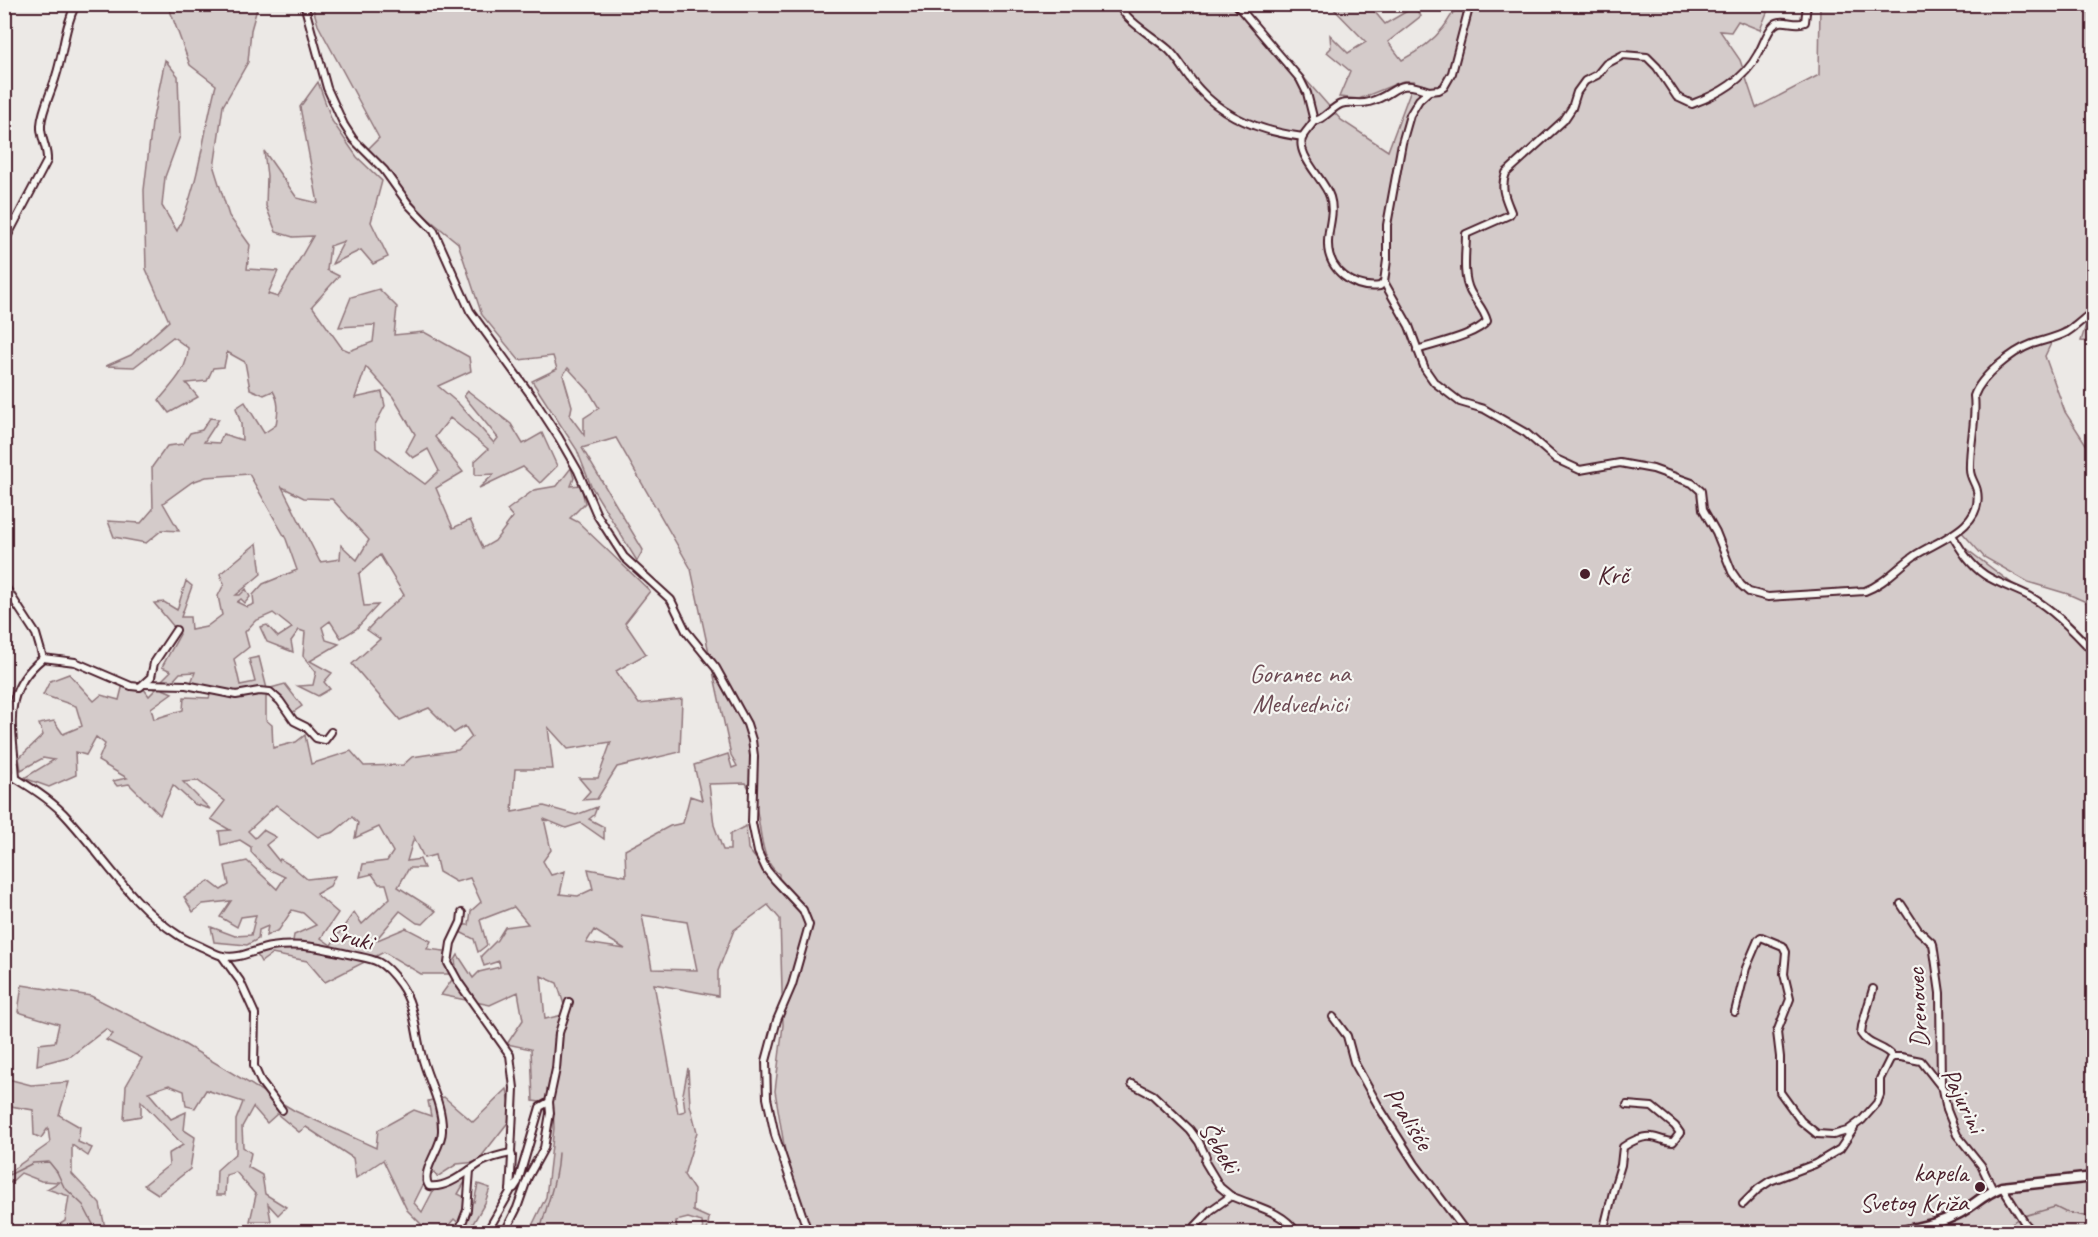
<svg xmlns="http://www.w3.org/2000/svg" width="2098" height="1237" viewBox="0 0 2098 1237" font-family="Caveat,sans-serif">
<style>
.green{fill:#d4cbca;stroke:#8f757a;stroke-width:1.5;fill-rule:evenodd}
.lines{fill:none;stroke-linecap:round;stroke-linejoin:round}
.stream{stroke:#886e73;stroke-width:1.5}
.street-casing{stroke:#4a1f2b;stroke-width:10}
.secondary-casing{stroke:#4a1f2b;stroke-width:13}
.street{stroke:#f6f6f2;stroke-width:6}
.secondary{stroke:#f6f6f2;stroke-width:8}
.poi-dot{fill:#4a1f2b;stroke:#f6f6f2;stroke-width:2}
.labels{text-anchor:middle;stroke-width:4.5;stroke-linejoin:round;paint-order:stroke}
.poi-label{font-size:26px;fill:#4a1f2b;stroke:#f6f6f2;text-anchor:start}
.park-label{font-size:26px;fill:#6c4a53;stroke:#f6f6f2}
.street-label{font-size:26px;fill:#4a1f2b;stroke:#f6f6f2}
</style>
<rect width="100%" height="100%" fill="#ece9e6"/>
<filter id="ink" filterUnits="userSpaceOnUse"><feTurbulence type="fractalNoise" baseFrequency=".0167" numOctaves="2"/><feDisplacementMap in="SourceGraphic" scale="12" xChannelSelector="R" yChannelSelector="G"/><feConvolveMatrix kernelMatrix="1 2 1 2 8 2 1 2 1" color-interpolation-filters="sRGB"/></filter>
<g filter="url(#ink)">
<!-- green -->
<g class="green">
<path d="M168,5H258L251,30L248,62L223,106L214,168L229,216L250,245L247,269L278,271L268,294L278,297L313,236L293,237L276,232L266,206L267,176L264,151L297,198L318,203L300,107L318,82L332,121L357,157L382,181L371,222L388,257L373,264L361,250L332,264L344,241L330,246L327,270L339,276L312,306L342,348L349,351L373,342L375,325L339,327L351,297L379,289L397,307L394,335L424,332L469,357L471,371L438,386L459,404L494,443L498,438L464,396L468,391L511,424L523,444L542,433L557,466L540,483L523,467L479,488L494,474L475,475V461L488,449L450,418L435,437L463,472L436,488L453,528L470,520L483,548L495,541L513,517L507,510L534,490L557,486L571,468L574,478L571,486L581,485L585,503L570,518L578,522L650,591L625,623L646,654L616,671L639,704L682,699L680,752L617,767L597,799L582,800L590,791L579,778H598L611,742L568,749L548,727L553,769H515L512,812L544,806L576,815L597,807L594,815L589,819L604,827V839L581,823L566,828L544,819L551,850L543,861L551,875L565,871L560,894L578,896L593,889L588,869L626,876L625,850L670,826L683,823L690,796L702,800L694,765L728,754L732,768L737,766L731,755L691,569L616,438L582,448L643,550L637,561L591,486L577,450L532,381L557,369L553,356L519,360L482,315L458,243L420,212L400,186L367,150L379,138L318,25L312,5H1240L1341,120L1388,151L1414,81H1403L1359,99L1339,97L1350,71L1327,52L1331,48L1330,35L1348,53L1366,42L1330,5H1381L1374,11L1385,24L1414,7L1421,16L1388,42L1402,60C1417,52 1432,42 1443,28C1453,15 1448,14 1465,5H1770L1760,30L1738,21L1731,32L1720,31L1740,60L1756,108L1819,75L1820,5H2093V342L2081,341L2090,312L2056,333L2045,356L2065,412L2093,455V605L2068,594L2028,582L1984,557L1959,529L1948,535L2076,632L2093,653V1232H808L792,1193L775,1091L783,1025L780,919L768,905L734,930L718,971V996L654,984L678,1113L685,1111L683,1094L688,1068L690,1105L697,1132L684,1175L694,1190L693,1211L709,1218L707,1232H703L702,1222L688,1218L676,1221L677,1232H529L546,1197L554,1128L553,1104L533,1101L531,1049L507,1044L523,1020L518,992L490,1005L441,995L457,973L455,960L458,955L473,978L479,972L500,967L499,961L484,966L481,956L497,940L505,927L528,924L514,907L480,920L487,945L478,952L474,939L458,931L460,925H469L471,911L481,902L470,878L456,882L439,872L435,855L424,858L414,837L407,861L420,859L424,868H409L398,887L436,911L423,924L417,923L400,911L375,941L406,928L431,941L427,949L452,952L450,974H421L384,952L325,982L307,961L272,954L261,962L256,953L293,941L294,935L316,925L303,913L292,910L279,930L266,936L268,926L259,930L258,939L247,945L214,942L211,927L235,936L251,935L256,915L241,917L237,927L220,917L231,901L203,904L193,912L184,897L209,881L221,890L229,885L225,866L247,861L277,889L285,877L266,868L251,852V847L240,840L221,845L219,831L230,830L211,819L225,801L198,781L183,782L210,809L194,804L173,785L160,815L129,784L117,786L113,781L127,778L98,761L105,744L96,737L86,755L75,752L76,775L49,787L24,778L54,760L43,758L21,770L19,758L43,735L39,724L54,721L63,734L82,726L76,706L43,695L50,681L69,674L94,701L101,695L119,700L123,684L141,685L149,696L158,687L172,693L151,708L154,719L183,710L184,697L209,698L213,688L191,683L195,672L180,673L170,684L160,682L171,671L162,667L180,634L154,603L164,602L177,610L186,581L192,586L181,617H190L191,630L206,627L222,615L218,596L224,584L220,574L257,543L261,574L236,595H240L246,589L250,597L245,603L241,599L237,602L247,607L254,604L253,595L263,584L297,570L286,539L249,474L206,477L192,482L163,503L179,531L162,530L146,543L114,537L108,521L141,523L153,509L152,467L167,446L183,444L190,433L202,430L210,418L219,419L204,442L219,443L223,434L242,440L241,424L236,408L245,402L264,433L276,425C278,411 280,403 273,391L264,395L250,389L245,362L227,352L224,367L213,368L207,381L186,383L198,397L169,413L159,400C172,384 188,370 188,348L173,337L134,367L106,366L131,355L169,321L146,269L144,190L152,123L165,60L178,76L180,136L165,177L162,206L177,231C199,186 203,134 216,85L190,65ZM366,367L393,397L415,434L406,451L413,458L428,449L439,471L425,484L376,448L375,425L385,406L382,392L355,398ZM568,368L589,391L599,408L584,418V435L570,416L572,406L563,375ZM282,487L304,498L332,499L369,540L357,560L341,545L340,559L320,562ZM380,555L404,595L382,614L367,630L380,639L352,664L400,720L429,708L454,733L465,726L472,737L458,750L412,757L403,765L364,766L351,751L311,764L305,735L296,742L273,748L272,725L266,720V697L273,695L289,715L302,706L285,684L267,689L259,657L249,659L255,682L240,685L234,659L249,647L245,632L255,621L273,613L292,628L278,637L267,625L260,627L267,642L293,652L291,641L299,630L305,632L303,656L316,672L313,685L298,686L318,696L330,689L324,682L332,673L310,661L339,644L326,640L322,627L330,621L341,638L356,629L378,605L364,606L359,574ZM746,783C749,788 752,794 754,800C762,821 758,860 779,874V887L748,849L746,826L730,834V850H723L714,825L709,784ZM276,805L318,837L334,832L352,817L358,823L355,838L379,827L393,852L387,861L363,864L360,877L372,874L379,884H386L390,898L362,924L354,912L331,945L321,938L338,913L316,894L330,886L335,876L307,879L292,866L280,859L279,861L266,845L276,837L263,830L255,838L248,831ZM642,915L687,922L697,970L652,969ZM594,930L625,949L586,943ZM541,976L557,983L567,1014L545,1019Z"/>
<polygon points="22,985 91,996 174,1038 295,1111 376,1148 378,1130 414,1110 431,1116 428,1101 444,1097 473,1122 507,1089 513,1116 477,1162 457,1164 437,1177 434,1172 422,1181 423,1185 414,1203 422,1212 433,1191 469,1175 458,1194 474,1202 478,1184 490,1188 485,1203 468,1232 454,1219 443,1232 429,1232 407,1210 383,1160 356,1178 353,1158 306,1127 299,1132 277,1114 267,1123 253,1107 242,1127 243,1147 251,1153 248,1167 262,1175 265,1194 286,1207 278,1215 268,1204 271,1221 250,1221 256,1195 236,1172 226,1175 225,1195 216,1195 217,1170 236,1153 236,1120 243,1102 206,1090 195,1108 186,1106 184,1091 169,1085 148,1092 171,1119 186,1112 184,1130 195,1137 190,1169 158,1194 144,1185 169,1165 168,1154 183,1145 141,1101 141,1116 124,1119 126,1086 142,1058 106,1040 113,1034 106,1029 71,1056 37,1065 39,1044 55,1042 59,1024 18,1012"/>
<polygon points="4,1078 31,1085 69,1082 59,1115 80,1127 78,1142 92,1148 88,1156 72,1145 72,1174 100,1204 106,1232 48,1232 65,1221 69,1196 47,1189 59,1182 41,1181 21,1173 10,1183 5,1182 5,1175 50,1143 48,1128 41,1138 34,1135 33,1110 5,1105"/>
</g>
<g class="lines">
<!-- stream -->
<g class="stream">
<polyline points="4,1176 9,1175 33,1163 49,1162 57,1172 64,1187 83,1205 97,1232"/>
<polyline points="2024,1216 2055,1207 2065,1212 2094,1218"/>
<path d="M540,1232C546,1205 557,1183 558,1153"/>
<polyline points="1980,1232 2000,1231 2019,1218"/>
</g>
<defs>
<g id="street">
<polyline points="304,4 327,88 344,125 353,139 384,170 409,205 434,231 470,311 533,398 559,438 578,471 597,515 624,557 671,600 686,631 716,668 747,724 752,740 754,756 752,823 758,852 766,869 775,880 803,910 809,925 792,985 777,1020 766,1061 767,1098 775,1135 808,1232"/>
<path d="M1118,4C1129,24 1152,35 1169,50C1181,62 1188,78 1200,90C1226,119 1265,132 1303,137"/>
<path d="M1236,4L1300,79L1307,93L1314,121C1311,126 1306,131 1303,136C1294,154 1325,180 1330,197C1335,213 1328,227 1328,242C1327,270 1354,290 1380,286L1384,282"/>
<path d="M1470,4L1452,73L1444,87L1439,90L1429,91L1419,100L1410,115L1402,143L1387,225V260L1384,282L1409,326L1425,369L1434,382L1460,402L1484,409L1526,433L1556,459L1580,470L1620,463L1653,469L1692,483L1701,491L1703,509L1716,532L1732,572L1741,585L1749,592L1768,597L1865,591C1884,584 1897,568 1914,556C1936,541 1984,528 1977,491C1976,484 1970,478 1970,470C1969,445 1977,420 1974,396C1981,376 2013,351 2032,344C2044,340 2056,338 2067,332C2077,326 2084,317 2094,312"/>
<path d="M1314,121C1324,120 1331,108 1341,104C1350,101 1360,105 1369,102C1399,94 1393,77 1429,91"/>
<path d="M4,245L8,235L47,161C48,148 40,138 41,125C42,109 52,91 56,76C64,51 64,28 76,4"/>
<path d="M1417,350C1434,344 1477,335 1487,321C1484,309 1475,301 1470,291C1462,275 1466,252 1466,234L1509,215L1511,212C1505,197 1500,188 1506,173L1564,120L1572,108L1577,92L1585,81L1597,75L1606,64L1623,55L1647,57L1657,67L1677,97L1692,104C1719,94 1744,80 1758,54C1763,46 1767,31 1774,25C1783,17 1795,27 1805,22L1807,4"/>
<path d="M1952,535C1961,550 1970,565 1985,575C1999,584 2016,589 2031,597C2055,611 2076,633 2094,653"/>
<polyline points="4,585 36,634 43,658"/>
<polyline points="144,684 186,685 236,695 259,691 270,692 280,701 294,721 306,727 316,738 325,740 331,732"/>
<path d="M4,771C25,784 46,796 63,813C101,853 131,905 178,935C185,940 194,943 202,947C209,950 216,955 223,956C239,960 256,949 271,947C302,943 322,948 352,955C360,957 370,958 378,962C386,966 395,977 400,984C415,1005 415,1030 421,1053C427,1080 443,1103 442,1131C442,1148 419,1172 429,1186C448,1189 467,1171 482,1162C491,1157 501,1155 511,1153L512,1156L510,1192L487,1232"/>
<path d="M16,778C13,726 0,693 43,658L75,662L131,686L140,687L151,677L154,663L176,630"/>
<polyline points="1901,904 1918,930 1933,944 1940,993 1941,1086"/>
<polyline points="462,913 461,922 451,943 448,963 459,983 510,1055 514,1088 511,1153"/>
<polyline points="222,956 240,981 255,1014 254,1066 261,1082 282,1110"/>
<path d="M1873,989L1862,1026L1861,1034C1869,1047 1884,1045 1893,1057"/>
<polyline points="1735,1012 1746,968 1758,940 1761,937 1783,946 1786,952 1784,974 1790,999 1777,1032 1780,1057 1780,1092 1801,1121 1817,1134 1833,1135 1847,1131 1862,1120 1877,1103 1880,1095 1880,1079 1890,1059 1893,1057 1901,1057 1921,1061 1943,1089 1947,1110 1957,1135 1981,1165 1993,1190"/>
<polyline points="1333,1017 1347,1036 1354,1062 1379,1107 1415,1164 1466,1232"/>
<polyline points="1132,1084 1153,1095 1190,1130 1199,1142 1206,1157 1205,1162 1220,1187 1231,1196 1211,1210 1190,1232"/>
<polyline points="2002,1187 2024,1222 2033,1232"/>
<polyline points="510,1190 514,1188 518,1182 540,1107 549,1102"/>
<path d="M1231,1196C1253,1206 1283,1211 1296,1232"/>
<polyline points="1743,1204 1758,1189 1770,1181 1815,1164 1840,1149 1854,1128"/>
<polyline points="459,1231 467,1210 470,1170"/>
<polyline points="505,1232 517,1208 528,1177 544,1148 550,1113 549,1102 556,1069 559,1033 569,1002"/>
<path d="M1603,1232L1614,1188L1621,1165L1623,1147C1630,1142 1643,1135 1652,1137C1660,1138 1665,1142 1673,1142L1680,1133L1675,1126L1652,1107L1627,1105"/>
<polyline points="1647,1232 1650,1232"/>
<polyline points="1772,1232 1776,1232"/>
</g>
<path id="secondary" d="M1899,1232C1919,1227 1939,1224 1958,1214C1973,1206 1985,1193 2002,1187L2094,1177"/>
</defs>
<!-- street casing -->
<use href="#street" class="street-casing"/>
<!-- secondary casing -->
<use href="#secondary" class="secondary-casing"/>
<!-- street -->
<use href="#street" class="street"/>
<!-- secondary -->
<use href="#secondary" class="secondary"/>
</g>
</g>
<!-- markers -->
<g class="poi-dot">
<circle cx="1585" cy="574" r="6"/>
<circle cx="1980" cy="1187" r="6"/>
</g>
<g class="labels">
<!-- poi labels -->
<g class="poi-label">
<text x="1597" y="583">Krč</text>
<text x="1968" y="1181" text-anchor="end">kapela<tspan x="1968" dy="30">Svetog Križa</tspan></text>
</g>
<!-- park labels -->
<g class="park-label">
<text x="1300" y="682">Goranec na<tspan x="1300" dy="30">Medvednici</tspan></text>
</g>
<!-- street labels -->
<g class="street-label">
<text transform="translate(351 936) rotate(15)" y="9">Sruki</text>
<text transform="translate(1917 1008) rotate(-93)" y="9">Drenovec</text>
<text transform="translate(1964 1100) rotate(64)" y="9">Pajurini</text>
<text transform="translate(1409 1118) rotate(58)" y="9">Prališće</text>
<text transform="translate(1220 1147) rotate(58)" y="9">Šebeki</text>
</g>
</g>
<!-- margin -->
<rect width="2098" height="1237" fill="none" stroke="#f6f6f2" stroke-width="24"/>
<rect x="12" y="12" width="2074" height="1213" fill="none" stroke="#4a1f2b" stroke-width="2" filter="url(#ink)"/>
</svg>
